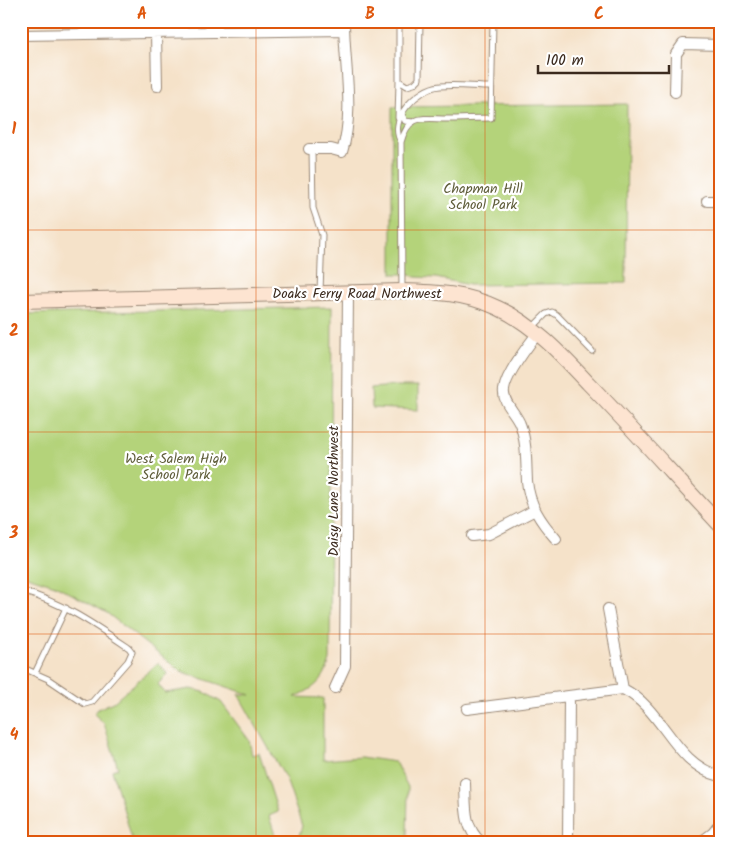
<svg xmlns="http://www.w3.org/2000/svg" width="741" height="863" font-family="Kalam,sans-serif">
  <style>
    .green { fill: #b4d37a; stroke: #787e4c }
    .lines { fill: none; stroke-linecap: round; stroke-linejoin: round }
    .lane-casing { stroke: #988674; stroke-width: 7 }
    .street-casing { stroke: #988674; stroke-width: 12 }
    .secondary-casing { stroke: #988674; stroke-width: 16 }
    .lane { stroke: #fff; stroke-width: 5 }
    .street { stroke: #fff; stroke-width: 10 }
    .secondary { stroke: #fde4d1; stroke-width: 14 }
    .grid { fill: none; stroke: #df570d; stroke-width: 1; stroke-opacity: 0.55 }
    .labels { text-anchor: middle; stroke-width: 4.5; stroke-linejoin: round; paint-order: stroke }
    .park-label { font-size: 14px; fill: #5f5d3a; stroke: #fff }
    .street-label { font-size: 14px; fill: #3b2a1e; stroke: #fff }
    .neatline { fill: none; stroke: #df570d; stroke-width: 2 }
    .grid-label { font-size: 16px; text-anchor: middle; font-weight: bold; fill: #df570d }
  </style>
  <rect width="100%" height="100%" fill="#fff"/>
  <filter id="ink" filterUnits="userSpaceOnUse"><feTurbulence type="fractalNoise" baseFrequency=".02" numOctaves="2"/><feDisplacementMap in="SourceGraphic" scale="10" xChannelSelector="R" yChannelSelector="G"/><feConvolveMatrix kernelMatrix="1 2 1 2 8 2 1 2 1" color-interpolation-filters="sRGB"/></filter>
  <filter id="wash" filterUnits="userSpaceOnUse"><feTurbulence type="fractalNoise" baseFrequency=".0096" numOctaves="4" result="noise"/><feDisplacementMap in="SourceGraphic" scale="20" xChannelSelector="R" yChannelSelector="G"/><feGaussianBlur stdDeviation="1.12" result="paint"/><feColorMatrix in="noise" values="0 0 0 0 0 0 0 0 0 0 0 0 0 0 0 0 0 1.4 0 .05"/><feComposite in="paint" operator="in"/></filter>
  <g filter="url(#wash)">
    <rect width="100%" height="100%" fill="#f5e2c9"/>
    <!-- green -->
    <path class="green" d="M627,104L626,283L469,285L436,278L415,277L411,274H392V107Z
      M332,307L330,660C324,681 315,688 295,697L323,698V760L361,757L395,762L408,787L407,842H297L302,826L286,779L238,694L251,695L180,671L107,613L55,585L21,574V314Z
      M396,386H418V410L372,408L371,388Z
      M158,663L168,674L158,684L165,693L191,689L204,692L221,702L249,740L252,755L259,753L278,812L269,816L277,842H133L112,770L118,768L104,723L94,714L98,709L115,701Z"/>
  </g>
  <g filter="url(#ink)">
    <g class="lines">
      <!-- lane casing -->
      <g class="lane-casing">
        <path id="lane" d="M399,21V81L407,86L414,84L419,79L420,21
          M402,114L405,121L413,122
          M398,118L399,81
          M401,142C387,119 418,88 440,86C457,84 474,87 491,87
          M312,149L313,208L322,235L320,292
          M402,290L401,142C409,113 423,119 447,119C462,119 476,118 491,118L493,21
          M533,327L546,314L552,312L557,315L592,351
          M21,591C62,602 95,625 129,648L132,652L128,661L92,702L85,704L48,679L21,667
          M35,673L66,608"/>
      </g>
      <!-- street casing -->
      <g class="street-casing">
        <path id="street" d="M100,21V34
          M156,33L157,86
          M21,35L344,30
          M675,92L676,54L683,44L720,45
          M309,149H331L342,152C355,111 344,64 344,21
          M707,201H720
          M537,334C527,347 506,374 504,390C502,402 516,413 520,424C527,442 526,463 527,481C529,505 541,522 556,539
          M472,536L489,534L535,510
          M608,609L623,689
          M335,688L345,666L348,292
          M467,709L623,689C664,709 673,764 720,776
          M465,783C466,804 463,827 481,842
          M568,842L569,696
          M701,842L713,833L720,824"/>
      </g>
      <!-- secondary casing -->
      <g class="secondary-casing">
        <path id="secondary" d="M21,301L402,291C436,292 466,293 498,308C533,324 562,355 588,383C633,429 676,478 720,525"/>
      </g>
      <!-- lane -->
      <use href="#lane" class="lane"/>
      <!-- street -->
      <use href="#street" class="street"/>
      <!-- secondary -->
      <use href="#secondary" class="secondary"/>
    </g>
  </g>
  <!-- grid -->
  <path class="grid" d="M256,21V842M485,21V842M21,230H720M21,432H720M21,634H720"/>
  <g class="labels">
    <!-- park labels -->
    <g class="park-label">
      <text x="483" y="193">Chapman Hill<tspan x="483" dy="16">School Park</tspan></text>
      <text x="176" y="463">West Salem High<tspan x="176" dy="16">School Park</tspan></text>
    </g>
    <!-- street labels -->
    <g class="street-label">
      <text x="357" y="298">Doaks Ferry Road Northwest</text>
      <text transform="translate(333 491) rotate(-90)" y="5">Daisy Lane Northwest</text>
    </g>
  </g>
  <!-- margin -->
  <rect width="741" height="863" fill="none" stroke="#fff" stroke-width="55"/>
  <!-- scale -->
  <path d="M538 65v8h131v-8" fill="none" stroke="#3b2a1e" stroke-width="2.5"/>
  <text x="546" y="65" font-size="15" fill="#3b2a1e" stroke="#ffffff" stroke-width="4" paint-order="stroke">100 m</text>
  <rect x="28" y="28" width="686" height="808" class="neatline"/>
  <g class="grid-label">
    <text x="142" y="19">A</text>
    <text x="370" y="19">B</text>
    <text x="599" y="19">C</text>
    <text x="14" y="134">1</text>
    <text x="14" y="336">2</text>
    <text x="14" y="538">3</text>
    <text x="14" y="740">4</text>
  </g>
</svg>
